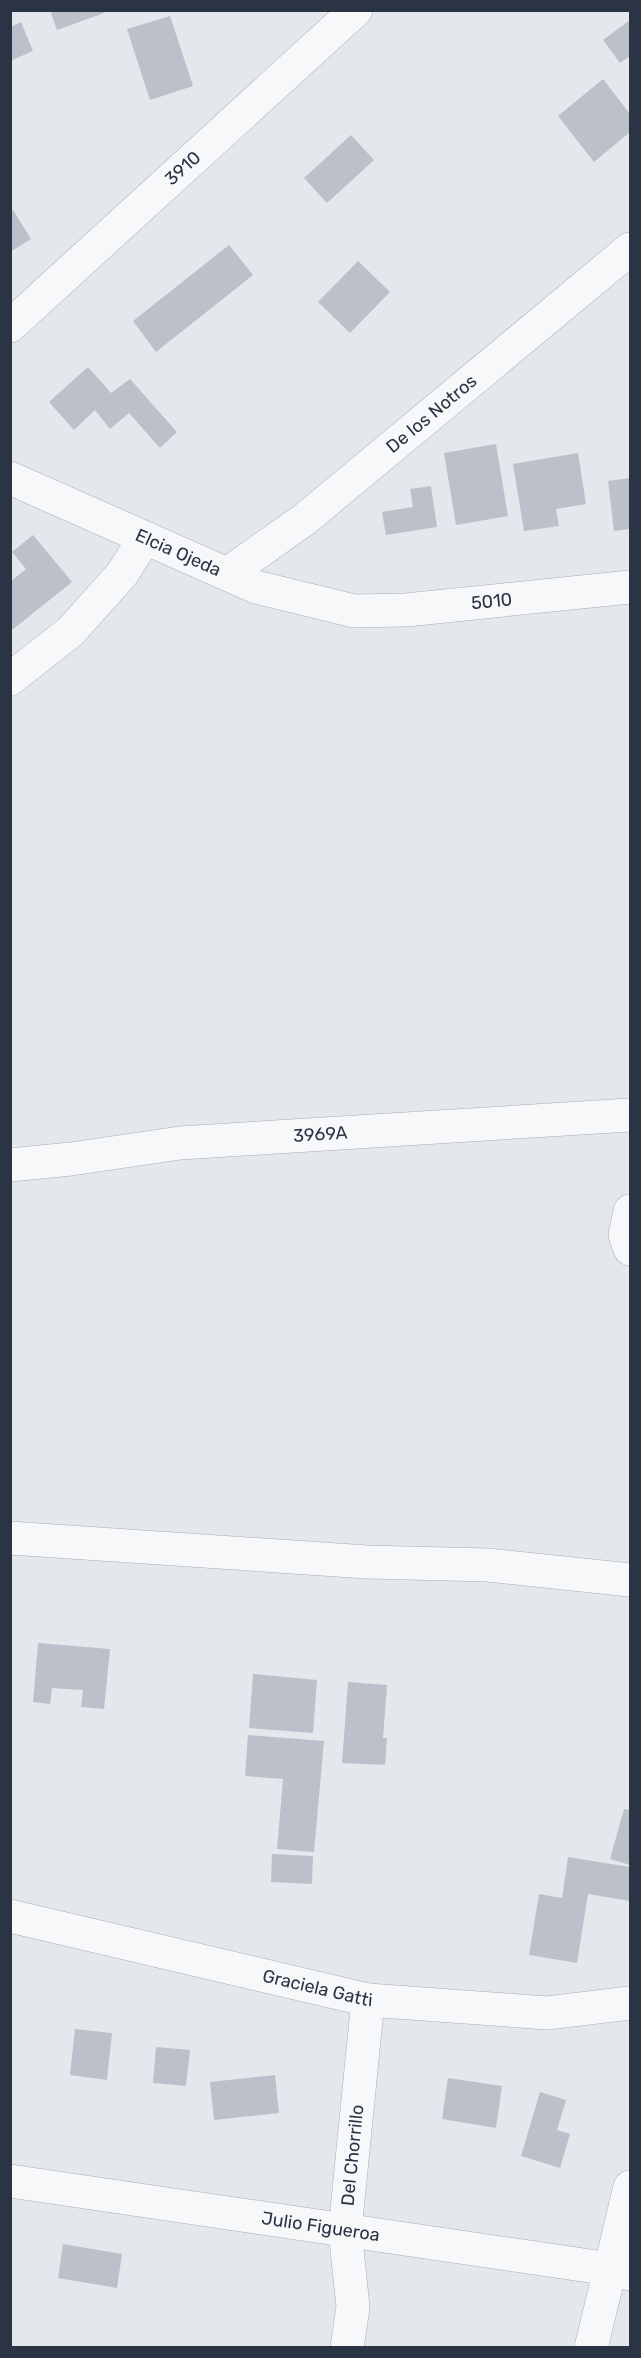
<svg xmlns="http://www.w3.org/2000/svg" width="641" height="2358" font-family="Rubik,sans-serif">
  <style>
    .building { fill: #bbc0ca }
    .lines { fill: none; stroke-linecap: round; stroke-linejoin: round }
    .minor-casing { stroke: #a9aeb7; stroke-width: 34 }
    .minor { stroke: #f7f8fa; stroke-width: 33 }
    .labels { text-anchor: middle; stroke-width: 6; stroke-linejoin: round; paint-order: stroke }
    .street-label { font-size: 18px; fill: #2b3445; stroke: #f4f6f9 }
  </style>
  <rect width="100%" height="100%" fill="#e4e7ec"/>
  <!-- building -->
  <path class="building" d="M50,10H103L104,13L57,30Z
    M170,16L193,86L150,100L127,29Z
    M630,20V56L620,63L603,40Z
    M21,22L33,51L10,61V27Z
    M603,79L630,114V132L594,162L558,116Z
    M351,135L374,160L327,203L304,178Z
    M13,210L31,239L10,252V211Z
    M229,245L253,275L156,352L133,321Z
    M358,261L390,292L350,333L318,302Z
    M88,367L111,393L130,379L177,432L160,448L129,413L110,429L95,410L74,430L49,402Z
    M496,444L508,516L456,525L444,453Z
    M578,453L586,504L556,509L559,526L524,531L513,464Z
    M630,478V529L614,531L608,481Z
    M431,486L437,527L386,535L382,512L413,507L410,489Z
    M33,535L72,582L12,630L10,582L26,569L12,552Z
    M38,1643L110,1649L104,1709L81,1707L83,1690L52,1688L50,1704L33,1702Z
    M253,1674L317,1680L313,1733L249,1728Z
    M348,1682L387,1685L383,1738H387L385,1765L342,1763Z
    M248,1735L324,1741L314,1852L277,1849L283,1779L245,1776Z
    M624,1809L630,1810V1865L610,1859Z
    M272,1854L313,1856L312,1884L271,1882Z
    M568,1857L630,1867V1901L588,1894L577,1963L529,1955L539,1894L562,1898Z
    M75,2029L112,2033L107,2080L70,2075Z
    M156,2047L190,2050L186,2086L153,2083Z
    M275,2075L279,2113L214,2120L210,2082Z
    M448,2078L502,2086L496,2128L442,2119Z
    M540,2092L566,2100L557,2130L570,2134L560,2168L521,2156Z
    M63,2244L122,2254L117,2288L58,2278Z"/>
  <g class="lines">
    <!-- minor casing -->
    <g class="minor-casing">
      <g id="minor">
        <path id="s1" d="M10,326L356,10"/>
        <path id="s2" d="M10,478L256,587L354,611L406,610L630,587"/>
        <path id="s3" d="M227,574L305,519L630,249"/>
        <path d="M10,679L71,631L122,574L145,538"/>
        <path id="s4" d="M10,1165L71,1159L180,1143L630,1115"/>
        <path d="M630,1211L625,1235L630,1249"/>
        <path d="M10,1538L367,1562L488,1565L630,1580"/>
        <path id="s5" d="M10,1916L368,2000L547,2013L630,2003"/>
        <path id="s6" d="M10,2181L610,2269L630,2274"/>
        <path id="s7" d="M347,2348L353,2307L345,2230L368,2000"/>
        <path d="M591,2348L630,2187"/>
      </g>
    </g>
    <!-- minor -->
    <use href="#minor" class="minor"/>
  </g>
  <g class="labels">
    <!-- street labels -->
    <g class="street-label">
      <text dy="6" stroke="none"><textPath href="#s1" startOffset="234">3910</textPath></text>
      <text dy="6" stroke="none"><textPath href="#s3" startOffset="260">De los Notros</textPath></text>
      <text dy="6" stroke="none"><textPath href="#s2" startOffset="184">Elcia Ojeda</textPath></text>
      <text dy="6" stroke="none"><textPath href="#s2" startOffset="508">5010</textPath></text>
      <text dy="6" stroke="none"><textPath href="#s4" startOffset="312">3969A</textPath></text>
      <text dy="6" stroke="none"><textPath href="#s5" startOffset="316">Graciela Gatti</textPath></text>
      <text dy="6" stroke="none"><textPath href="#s7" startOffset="194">Del Chorrillo</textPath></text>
      <text dy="6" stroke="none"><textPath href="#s6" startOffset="314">Julio Figueroa</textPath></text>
    </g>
  </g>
  <!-- border -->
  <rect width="641" height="2358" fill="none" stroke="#2b3445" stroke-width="24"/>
</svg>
